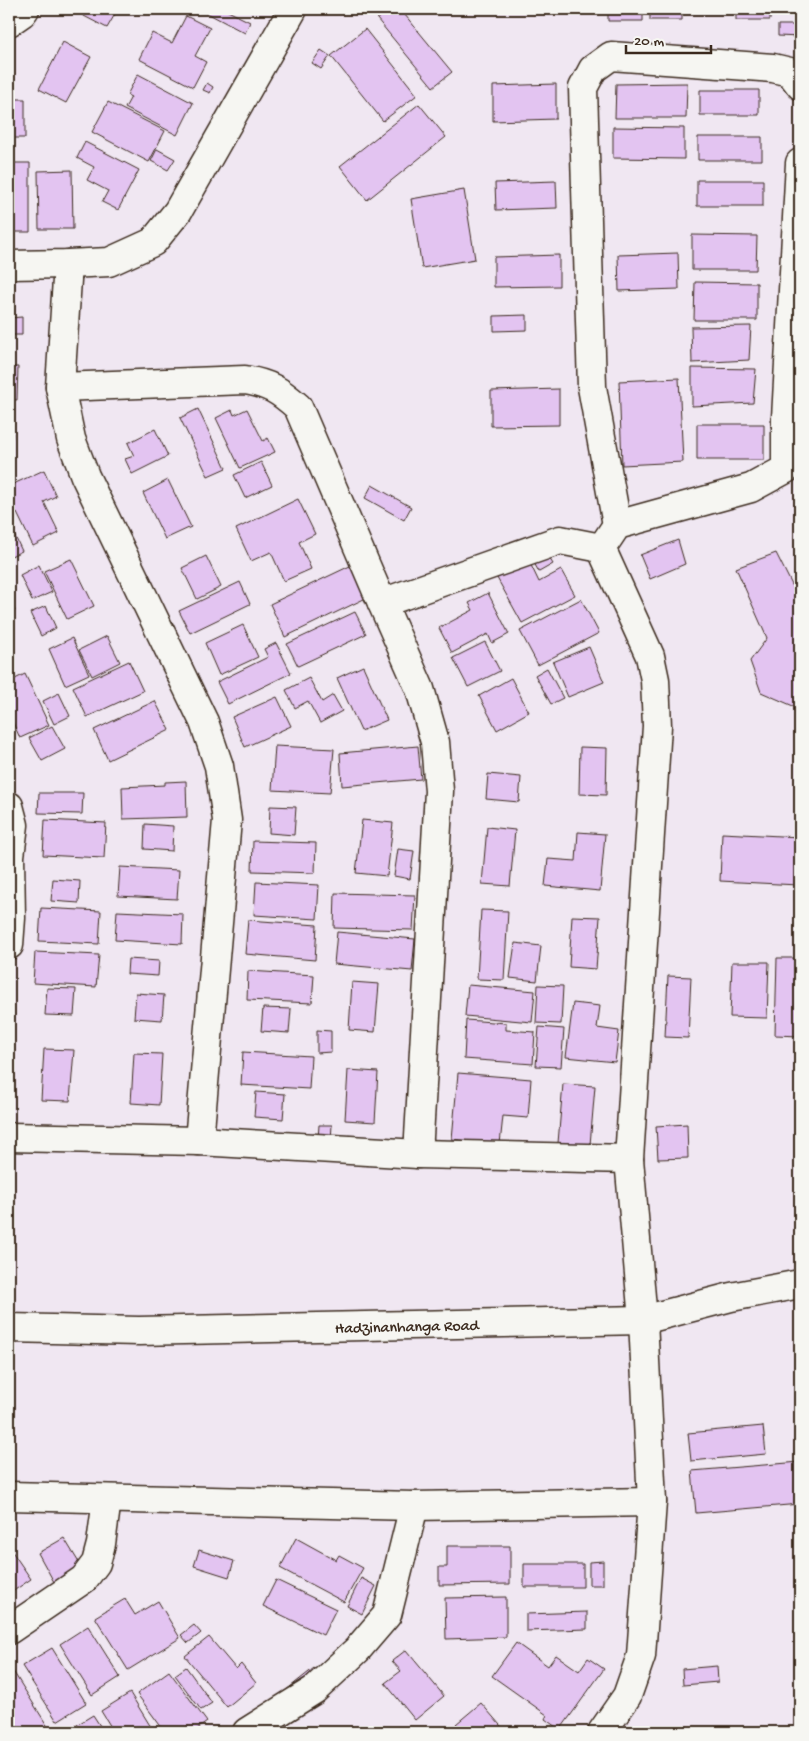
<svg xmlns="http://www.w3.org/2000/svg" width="809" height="1741" font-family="'Gochi Hand',sans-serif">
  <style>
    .building { fill: #e3c4f1; stroke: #3b2a1e }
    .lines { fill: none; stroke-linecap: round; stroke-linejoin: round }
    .minor-casing { stroke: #3b2a1e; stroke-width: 31 }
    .minor { stroke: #f6f6f2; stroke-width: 28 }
    .labels { text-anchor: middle; stroke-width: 4.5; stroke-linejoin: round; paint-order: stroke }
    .street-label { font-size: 16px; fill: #3b2a1e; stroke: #f6f6f2 }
  </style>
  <rect width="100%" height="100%" fill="#f0e7f2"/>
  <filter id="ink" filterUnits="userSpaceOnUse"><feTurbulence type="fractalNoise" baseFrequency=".02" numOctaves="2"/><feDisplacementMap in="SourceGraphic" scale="10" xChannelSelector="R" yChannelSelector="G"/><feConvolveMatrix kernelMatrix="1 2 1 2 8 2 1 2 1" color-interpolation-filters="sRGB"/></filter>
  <g filter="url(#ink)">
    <!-- building -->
    <path class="building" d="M86,9H118L107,28L82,15Z
      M210,9H224L250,22L245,33L207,13Z
      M390,9H400L452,72L433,87L377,19Z
      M608,9H643V21H608Z
      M650,9H682V20H650Z
      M736,9H770V20H736Z
      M186,16L210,28L195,56L206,62L193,87L139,59L152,33L172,43Z
      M778,25H800V37L778,36Z
      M365,29L417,95L383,121L331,56Z
      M63,42L91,57L66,103L39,89Z
      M321,50L330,56L321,69L312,63Z
      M138,74L193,103L177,135L125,108L131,97L127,95Z
      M207,83L213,87L210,93L203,90Z
      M687,83L686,118H615L616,84Z
      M556,84V119L493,121V86Z
      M700,90H759V115H700Z
      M9,99H25V138H9Z
      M108,102L165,131L149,162L92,132Z
      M419,104L446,137L367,200L340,166Z
      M613,127L684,128V159L613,158Z
      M698,137H762V160H698Z
      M85,142L139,170L118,210L102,202L108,191L87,180L94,167L77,158Z
      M157,149L175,159L168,170L151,161Z
      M9,163H30V232H9Z
      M72,170L73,229H39L38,171Z
      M697,180H763V206H697Z
      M556,181L557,208L496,210L495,183Z
      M464,190L475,259L422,268L411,199Z
      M692,235L757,236L756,270H692Z
      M678,253L679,289L619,291L618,255Z
      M559,255V286L494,287V257Z
      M695,282L757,283V320H694Z
      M527,315V330L494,331V316Z
      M22,317V335H9V318Z
      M751,326L749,360L692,363L691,327Z
      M9,367H18L17,400L9,399Z
      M692,368L756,369L753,403L692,406Z
      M679,378L683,462L622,465L619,381Z
      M559,389V425L491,426V391Z
      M198,409L226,468L208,476L180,418Z
      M247,409L263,441L268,438L275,452L240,468L216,418L232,410L234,415Z
      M9,421H13L11,446H9Z
      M697,424H764V460H697Z
      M155,429L168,456L132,474L125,459L134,456L128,443Z
      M261,462L272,485L245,498L234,475Z
      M44,470L56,496L44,502L59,533L33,546L17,513L9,517V486Z
      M168,480L191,527L165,539L143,493Z
      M372,485L411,507L404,520L365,498Z
      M298,499L315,534L299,542L311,569L284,581L271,552L251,561L236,529Z
      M9,526H10L22,551L9,557Z
      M678,540L685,564L650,579L640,555Z
      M546,553L553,564L539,572L533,561Z
      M776,553L800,601V709L761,692L750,661L767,638L736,568Z
      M206,556L221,587L197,599L182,568Z
      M71,559L94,606L67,619L44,571Z
      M529,561L539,582L561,570L575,595L522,623L497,578Z
      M39,565L52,592L32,601L20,575Z
      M350,566L366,598L285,637L270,604Z
      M240,582L250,604L190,633L179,611Z
      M488,593L509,634L492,643L488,634L452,653L439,628L473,610L469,603Z
      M9,597L15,611L9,614Z
      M581,599L599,633L538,665L520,631Z
      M46,606L56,628L41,636L30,613Z
      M355,612L366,634L298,666L287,644Z
      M243,625L258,657L219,675L205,643Z
      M107,636L120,662L92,676L79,650Z
      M72,638L89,674L65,685L49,649Z
      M485,642L500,671L468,687L453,658Z
      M276,643L291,673L228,704L217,682L268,657L264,649Z
      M589,647L604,682L568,697L553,662Z
      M129,661L143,691L87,717L73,687Z
      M363,666L387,720L361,731L337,678Z
      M547,668L563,698L551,704L535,675Z
      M25,674L49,725L20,738L9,714V682Z
      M309,678L322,702L333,695L342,711L320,723L308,701L295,708L286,690Z
      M511,678L529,712L497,730L479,696Z
      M59,693L70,716L54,724L43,701Z
      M277,697L291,726L245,747L232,717Z
      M155,701L170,730L108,760L94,730Z
      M52,726L65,749L42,761L29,738Z
      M275,746L334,749L330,793L272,790Z
      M418,746L421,779L342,786L340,753Z
      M580,747L607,748L606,795L579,794Z
      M488,774L521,777L519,802L486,799Z
      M186,781L187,817L123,819L122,787L165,785V782Z
      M39,793H83L82,814L38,813Z
      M270,806L296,807L294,835L269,833Z
      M45,820L106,823L104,858L43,855Z
      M362,820L393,823L387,876L356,873Z
      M145,824L173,826L172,851L144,849Z
      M487,827L515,830L510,886L482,884Z
      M578,832L605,834L600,891L545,886L548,859L576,861Z
      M722,833L800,837L798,885L720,881Z
      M253,841L316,843L315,873L252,871Z
      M398,849L414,851L410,879L394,876Z
      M120,867L179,870L177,899L118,896Z
      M53,879L80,881L79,903L51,901Z
      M256,882L319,885L317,919L254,915Z
      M335,893L415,895L413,930L334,928Z
      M41,908L101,911L99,944L39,941Z
      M481,910L508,911L504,980L477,979Z
      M117,911L183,914L182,944L115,940Z
      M572,916L600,917L596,969L569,967Z
      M248,920L317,925L315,960L245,954Z
      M337,932L415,939L412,971L334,964Z
      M515,943L541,946L537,981L510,978Z
      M35,952L99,955L96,987L33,983Z
      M777,958H800V1036L775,1035Z
      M128,959L159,961L158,976L127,974Z
      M732,962H769L767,1018L730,1017Z
      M248,971L314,975L312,1003L247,1000Z
      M668,976L691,977L688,1038L665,1037Z
      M352,982L379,984L375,1032L349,1030Z
      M468,985L535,991L532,1022L465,1016Z
      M538,985L563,986L561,1024L536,1023Z
      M47,988L76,989L74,1016L45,1015Z
      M136,993L164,995L162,1020L134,1018Z
      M573,1003L600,1006L597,1028L619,1031L615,1062L566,1057Z
      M263,1008L291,1009L289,1033L261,1031Z
      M466,1020L506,1023V1030L535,1032L533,1064L464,1059Z
      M539,1027L564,1029L561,1067L536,1066Z
      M317,1030L331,1031V1052L317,1053Z
      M44,1049L74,1050L70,1101L41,1100Z
      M243,1052L311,1056L309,1089L241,1085Z
      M134,1053L162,1054L159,1105L131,1103Z
      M348,1070L378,1072L375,1122L345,1120Z
      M458,1073L531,1079L528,1118L503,1116L500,1144L452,1139Z
      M563,1084L595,1086L590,1145L558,1143Z
      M256,1092L285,1094L283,1119L254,1117Z
      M687,1124L688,1158L658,1159L656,1126Z
      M319,1125H332L331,1140L318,1139Z
      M763,1426L766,1454L691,1461L688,1433Z
      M800,1462V1504L696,1513L692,1471Z
      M64,1538L81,1566L54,1582L38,1553Z
      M296,1538L336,1560L339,1555L363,1568L344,1602L280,1568Z
      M447,1546H510V1584L439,1585V1567H447Z
      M11,1550L31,1579L9,1594V1552Z
      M199,1550L234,1561L229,1577L194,1566Z
      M603,1561V1585H589V1562Z
      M524,1564H583V1587H524Z
      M361,1578L376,1586L362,1614L347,1606Z
      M276,1580L336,1609L323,1635L263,1606Z
      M506,1597V1637L446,1639L445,1598Z
      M125,1599L135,1615L158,1601L180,1638L128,1670L95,1617Z
      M587,1612V1629L526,1631V1614Z
      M194,1625L201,1633L188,1643L181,1635Z
      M88,1626L120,1677L92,1695L60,1644Z
      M209,1637L236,1669L241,1664L256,1683L227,1707L185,1656Z
      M516,1643L548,1666L556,1655L579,1671L588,1658L604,1669L560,1730L545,1719L547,1715L492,1676Z
      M52,1648L86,1703L57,1721L22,1666Z
      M406,1650L444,1696L415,1720L385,1683L401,1671L392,1661Z
      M717,1666L718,1682L683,1685L682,1669Z
      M186,1667L212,1703L201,1710L175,1675Z
      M11,1668L48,1727L39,1732H12L9,1728V1670Z
      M314,1668L321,1678L293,1700L285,1691Z
      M169,1671L207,1722L193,1732H165L137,1694Z
      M130,1693L154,1732H114L101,1711Z
      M481,1703L506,1732H463L456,1724Z
      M93,1715L104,1732H65Z"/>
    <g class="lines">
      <!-- minor casing -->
      <g class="minor-casing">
        <g id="minor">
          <path d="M9,22L22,13L25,9"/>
          <path d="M68,264L60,387L245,380C269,384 279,390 298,407L382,603"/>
          <path d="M9,265L68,264L109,262L153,242L178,211L293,9"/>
          <path d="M60,387L71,439L85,476L204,722L219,766L227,820L199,1141"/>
          <path d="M617,525L592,387L583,88L593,69L611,56L773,68L790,72L800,85"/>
          <path d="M607,540L617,525L751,488L786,469V418L800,163"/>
          <path d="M9,806L14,825L10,856L11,918L9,945"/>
          <path d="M9,1137L199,1141L418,1154L629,1159L643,1320L652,1502L641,1656L627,1696L602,1732"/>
          <path d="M418,1154L439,791L435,742L420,689L382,603L560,540L601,548L650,656L655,680L657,726L629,1159"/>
          <path id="s1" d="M9,1328L139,1331L643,1320L731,1297L800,1284"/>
          <path d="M9,1496L414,1506L652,1502"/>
          <path d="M9,1630L84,1579L96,1563L101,1544L107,1499"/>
          <path d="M247,1732L314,1690L357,1650L387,1615L414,1506"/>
        </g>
      </g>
      <!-- minor -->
      <use href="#minor" class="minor"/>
    </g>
  </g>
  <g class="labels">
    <!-- street labels -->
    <g class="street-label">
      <text dy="6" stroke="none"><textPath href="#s1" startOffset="398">Hadzinanhanga Road</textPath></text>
    </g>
  </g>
  <!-- margin -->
  <rect width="809" height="1741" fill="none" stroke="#f6f6f2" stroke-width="30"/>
  <rect x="15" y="15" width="779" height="1711" fill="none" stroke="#3b2a1e" stroke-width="2" filter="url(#ink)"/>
  <!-- scale -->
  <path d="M626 45v8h85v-8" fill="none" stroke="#3b2a1e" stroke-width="2.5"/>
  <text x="634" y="45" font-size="15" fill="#3b2a1e" stroke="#f6f6f2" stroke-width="4" paint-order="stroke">20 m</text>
</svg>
